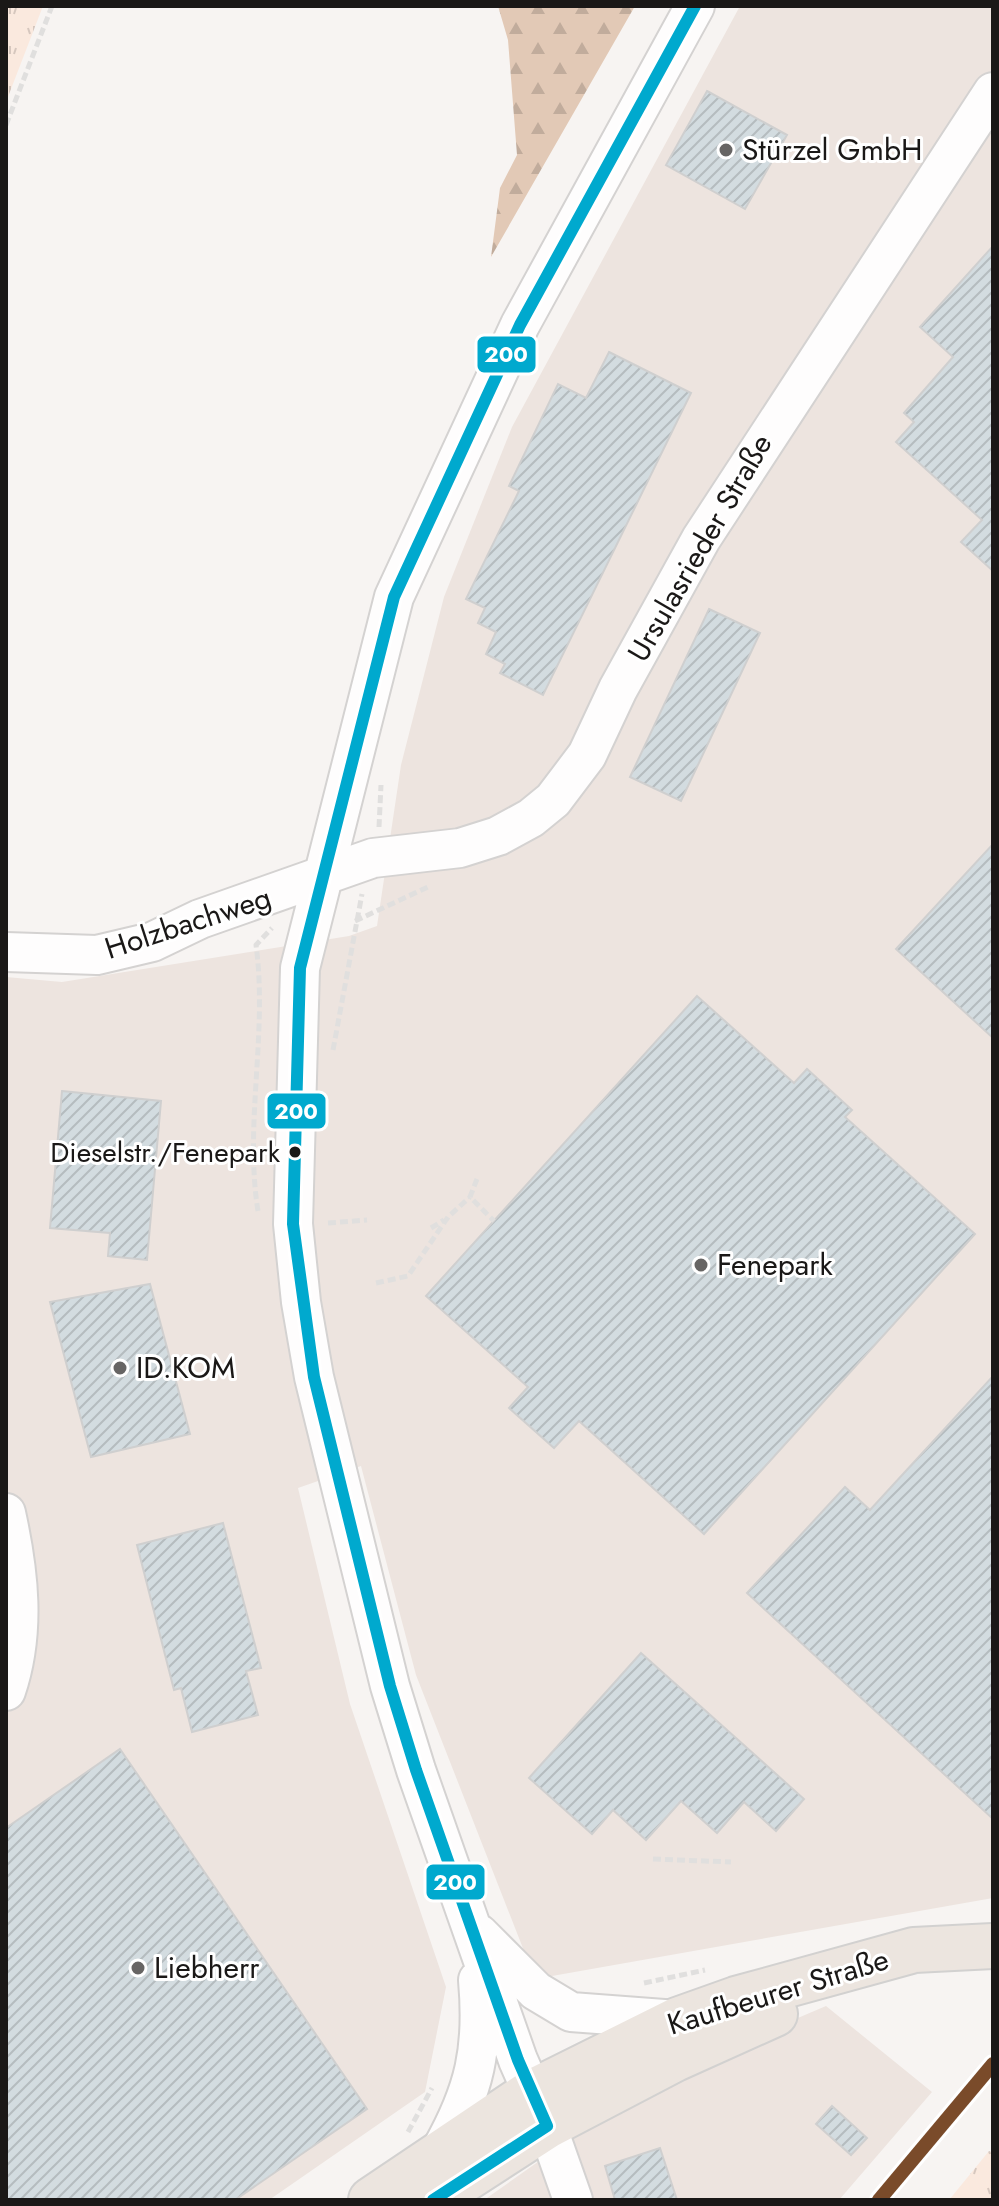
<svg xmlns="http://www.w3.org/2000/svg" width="999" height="2206" font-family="Jost,sans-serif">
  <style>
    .built { fill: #ede4df }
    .grass { fill: url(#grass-tufts) }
    .forest { fill: url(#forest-firs) }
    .building { fill: url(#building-hatch); stroke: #cfcfcf; stroke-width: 2 }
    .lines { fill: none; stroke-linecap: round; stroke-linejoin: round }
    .minor-casing { stroke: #d4d2d1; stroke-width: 42 }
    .major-casing { stroke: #d2d1d0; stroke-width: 48 }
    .path { stroke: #e0dfde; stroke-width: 5; stroke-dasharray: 8 4; stroke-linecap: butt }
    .minor { stroke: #fefdfd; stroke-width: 38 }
    .major { stroke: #ece5df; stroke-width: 44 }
    .bus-1-casing { stroke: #fff; stroke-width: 18 }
    .bus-1 { stroke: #00a9ce; stroke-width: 12 }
    .rail-1-casing { stroke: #fff; stroke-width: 20 }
    .rail-1 { stroke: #7a4b2a; stroke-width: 14 }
    .poi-dot { fill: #676564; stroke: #fff; stroke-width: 3 }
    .bus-dot { fill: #1a1817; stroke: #fff; stroke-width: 3 }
    .labels { text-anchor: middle; stroke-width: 6; stroke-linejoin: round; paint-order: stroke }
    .bus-label { font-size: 28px; fill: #1a1817; stroke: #fff; text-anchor: end }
    .poi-label { font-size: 30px; fill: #1a1817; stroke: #fff; text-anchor: start }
    .street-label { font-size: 30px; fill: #1a1817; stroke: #fff }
    .line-badge { stroke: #fff; stroke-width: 3 }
    .badge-label { font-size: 22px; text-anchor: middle; font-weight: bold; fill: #fff }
  </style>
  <defs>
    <pattern id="grass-tufts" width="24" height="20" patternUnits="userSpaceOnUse" patternTransform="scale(2)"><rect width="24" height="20" fill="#fae9de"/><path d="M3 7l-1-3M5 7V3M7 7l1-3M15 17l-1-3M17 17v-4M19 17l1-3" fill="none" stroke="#d6c7be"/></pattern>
    <pattern id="forest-firs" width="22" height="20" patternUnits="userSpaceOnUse" patternTransform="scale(2)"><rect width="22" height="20" fill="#e2c9b6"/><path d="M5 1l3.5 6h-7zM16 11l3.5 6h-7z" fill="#c1ac9c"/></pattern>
    <pattern id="building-hatch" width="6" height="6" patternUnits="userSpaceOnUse" patternTransform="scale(2)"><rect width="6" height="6" fill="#d3dce0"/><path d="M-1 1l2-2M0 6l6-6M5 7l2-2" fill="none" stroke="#b5bcbf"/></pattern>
  </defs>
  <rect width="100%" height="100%" fill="#f7f4f2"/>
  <!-- built -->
  <path class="built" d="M740,6H993V1898L535,1979L416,1675L361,1466L298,1488L350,1704L446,1987L425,2092L269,2200H6V977L62,982L349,936L377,926L401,765L444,597L512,427Z
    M826,2006L932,2092L839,2200H484L657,2078Z"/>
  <!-- grass -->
  <path class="grass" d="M6,6H43L6,102Z
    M989,2151L993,2152V2200H949Z"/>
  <!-- forest -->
  <path class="forest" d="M498,6H635L491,257L500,188L517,155L508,40Z"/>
  <!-- building -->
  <path class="building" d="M707,91L787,135L745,209L666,165Z
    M993,246V571L961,542L982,520L896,442L914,422L904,413L953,357L920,327Z
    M609,352L691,393L543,695L500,673L505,664L486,654L496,632L478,623L485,608L466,599L519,491L509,486L558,384L586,398Z
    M709,609L760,633L681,801L630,777Z
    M993,844V1038L896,949Z
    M697,996L794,1083L807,1069L852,1110L845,1117L975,1234L704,1534L579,1421L554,1448L509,1408L528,1387L426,1296Z
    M62,1091L161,1101L147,1260L108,1256L110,1233L50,1228Z
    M150,1284L190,1434L91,1457L50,1302Z
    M993,1376V1819L747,1593L845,1487L870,1510Z
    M223,1523L261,1668L246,1671L258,1715L192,1732L181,1688L174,1690L137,1545Z
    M641,1653L804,1799L776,1831L744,1802L717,1833L681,1801L646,1840L613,1810L592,1834L529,1778Z
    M120,1749L367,2109L235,2200H6V1828Z
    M832,2106L867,2138L851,2155L816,2124Z
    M660,2148L677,2200H615L605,2166Z"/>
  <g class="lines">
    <!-- minor casing -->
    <g class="minor-casing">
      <path id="minor" d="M6,952L97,955L152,942L200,919L373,858L460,848L498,836L531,818L553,800L587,755L618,689L701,539L993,92
        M6,1513C19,1572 26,1632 6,1691
        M479,1934L536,1991L571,2012L677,2020
        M441,2150C475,2090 484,2048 478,1980
        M573,2200L547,2126L518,2060L416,1770L390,1686L314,1377L301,1302L293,1224L300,968L394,597L520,325L695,6"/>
    </g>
    <!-- major casing -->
    <g class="major-casing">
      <path id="major" d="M371,2200L530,2093L677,2020L736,1999L914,1950L993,1946
        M433,2200L547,2126L675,2059L775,2014"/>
    </g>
    <!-- path -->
    <path class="path" d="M6,125L52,6
      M379,827L381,785
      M355,921L430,886
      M333,1050L362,894
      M477,1179L470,1197L494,1221
      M258,1211C244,1124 268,1033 256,945L272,928
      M328,1223L367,1220
      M431,1228L444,1220
      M376,1283L408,1276L448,1217L470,1197
      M653,1859L731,1862
      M644,1983L705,1970
      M408,2132L432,2088"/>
    <!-- minor -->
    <use href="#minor" class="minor"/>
    <!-- major -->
    <use href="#major" class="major"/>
    <!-- bus-1 casing -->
    <g class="bus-1-casing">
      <path id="bus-1" d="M433,2200L547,2126L518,2060L416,1770L390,1686L314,1377L293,1224L300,968L394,597L520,325L695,6"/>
    </g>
    <!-- bus-1 -->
    <use href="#bus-1" class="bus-1"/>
    <!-- rail-1 casing -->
    <g class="rail-1-casing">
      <path id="rail-1" d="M879,2200L993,2064"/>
    </g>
    <!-- rail-1 -->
    <use href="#rail-1" class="rail-1"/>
  </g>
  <!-- markers -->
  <g class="poi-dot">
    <circle cx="726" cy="150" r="8"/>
    <circle cx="701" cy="1265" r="8"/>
    <circle cx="120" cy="1368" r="8"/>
    <circle cx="138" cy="1968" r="8"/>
  </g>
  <circle class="bus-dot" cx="295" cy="1152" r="7"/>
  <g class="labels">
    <!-- bus labels -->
    <g class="bus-label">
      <text x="280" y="1162">Dieselstr./Fenepark</text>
    </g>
    <!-- poi labels -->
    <g class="poi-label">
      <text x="742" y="160">Stürzel GmbH</text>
      <text x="717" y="1275">Fenepark</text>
      <text x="136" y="1378">ID.KOM</text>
      <text x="154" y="1978">Liebherr</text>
    </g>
    <!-- street labels -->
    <g class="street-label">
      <text transform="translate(700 548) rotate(-60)" y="10">Ursulasrieder Straße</text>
      <text transform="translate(188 923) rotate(-18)" y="10">Holzbachweg</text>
      <text transform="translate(778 1992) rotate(-17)" y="10">Kaufbeurer Straße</text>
    </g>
  </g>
  <g class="line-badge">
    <rect x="476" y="335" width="61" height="39" rx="8" fill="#00a9ce"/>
    <rect x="266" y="1092" width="61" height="38" rx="8" fill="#00a9ce"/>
    <rect x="425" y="1863" width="61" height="38" rx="8" fill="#00a9ce"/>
  </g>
  <g class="badge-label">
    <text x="506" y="362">200</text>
    <text x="296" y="1119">200</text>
    <text x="455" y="1890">200</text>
  </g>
  <!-- border -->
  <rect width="999" height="2206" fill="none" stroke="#1a1817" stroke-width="16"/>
</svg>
